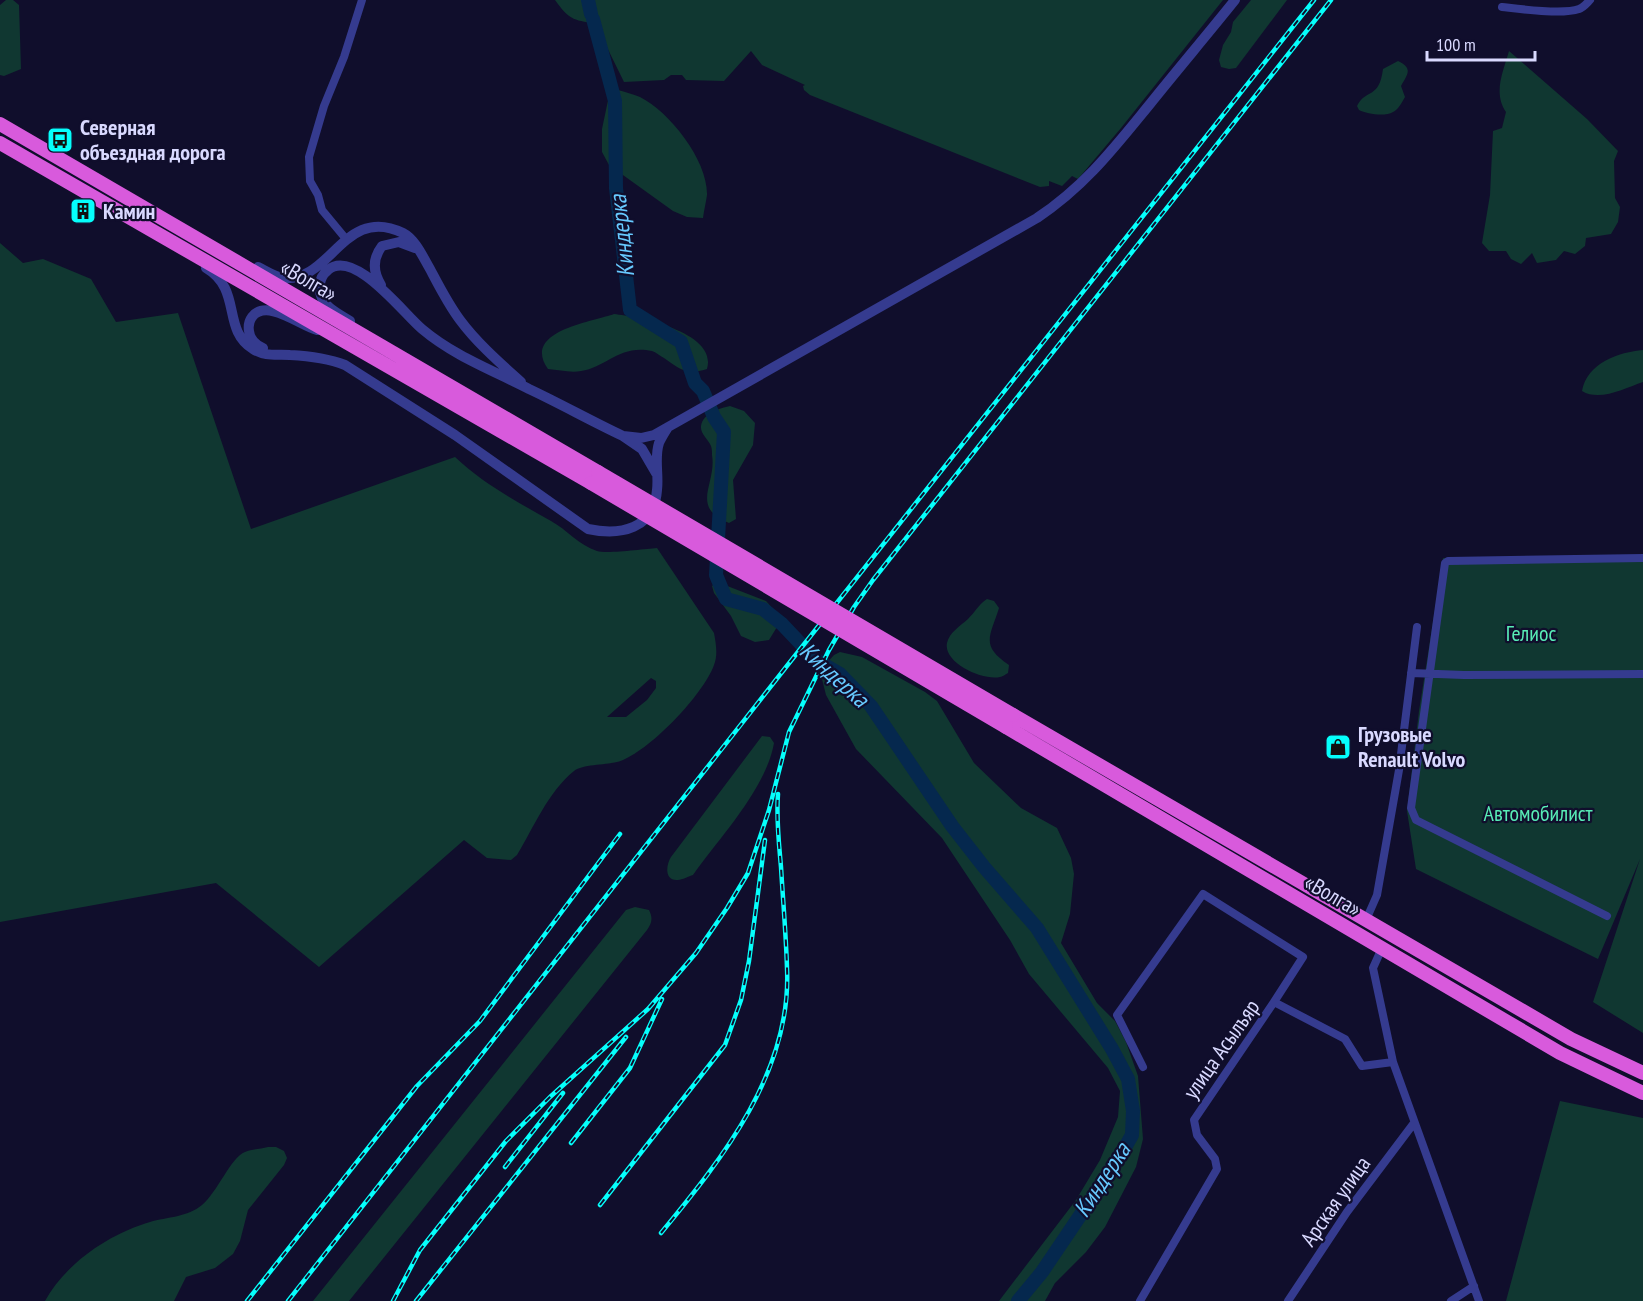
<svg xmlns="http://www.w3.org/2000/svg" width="1643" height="1301" font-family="'PT Sans Narrow',sans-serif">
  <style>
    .green { fill: #103731; fill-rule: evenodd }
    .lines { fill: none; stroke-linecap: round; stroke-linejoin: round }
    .river { stroke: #05284e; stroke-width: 14 }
    .minor { stroke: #353b8f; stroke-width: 8 }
    .tertiary { stroke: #353b8f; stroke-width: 10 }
    .trunk { stroke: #d85adc; stroke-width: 14 }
    .rail-casing { stroke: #05fffc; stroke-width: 4.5 }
    .rail { stroke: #100e2c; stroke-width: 2; stroke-dasharray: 7; stroke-linecap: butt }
    .trunk-bridge { stroke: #d85adc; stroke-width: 14 }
    .labels { text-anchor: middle; stroke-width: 4.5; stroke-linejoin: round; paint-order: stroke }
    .poi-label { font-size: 22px; font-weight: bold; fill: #d9d9ff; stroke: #100e2c; text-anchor: start }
    .street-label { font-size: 22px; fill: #d9d9ff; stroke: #100e2c }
    .park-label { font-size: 22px; fill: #58ecb6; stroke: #100e2c }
    .water-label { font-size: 24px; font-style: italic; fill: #67caff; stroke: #100e2c }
  </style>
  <rect width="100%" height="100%" fill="#100e2c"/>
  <!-- green -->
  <path class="green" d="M6,0H13L19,5L21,69L4,76L0,75V5Z
    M555,0H1223L1121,128L1078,179L1072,176L1062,186L1049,181V186L1040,187L810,95L804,90L803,86L805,85L762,65L751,51L724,81L686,80L682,75H671L664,80L624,82L595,23C573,21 568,18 555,0Z
    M1251,0H1287L1236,68L1229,69L1221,67L1219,60L1223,45L1231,32L1233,22Z
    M1509,51L1587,119L1618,151L1614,161L1615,198L1620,207L1618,222L1611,234L1586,238L1585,246L1575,254L1564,251L1556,260L1537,263L1532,253L1521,264L1511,259L1506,251H1489L1482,243L1490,195L1493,131L1502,128L1506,112C1493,93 1503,72 1509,51Z
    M1398,61C1413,68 1408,74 1401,86L1405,97C1402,102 1398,110 1393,112C1385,117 1367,114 1359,110L1357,106C1366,88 1379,100 1383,69Z
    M618,90C625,92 633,94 640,97C670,112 708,161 707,195C706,202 704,210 703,218L687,217L673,211L609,165L602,152V129L610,91Z
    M0,243L23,263L43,259L91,279L116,322L178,313L251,529L455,457C485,485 516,501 551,521C566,529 580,546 597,551C607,554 644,549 657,548L714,633C716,644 718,655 714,665C703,695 652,748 623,760C610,766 584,763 574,771C548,792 534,827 517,855L511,860L487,858L464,840L319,967L216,883L0,922ZM651,678L656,681V688L647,700L626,717H607Z
    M614,314C639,317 718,332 707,369C686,375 681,370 664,358C660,356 656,352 652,351C620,344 607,367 581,371C571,373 559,370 548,369C521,331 592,322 614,314Z
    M1643,350V382C1625,388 1600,402 1582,391C1587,363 1619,352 1643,350Z
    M730,406L744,411L755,423L753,445L733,480L736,519L729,523C689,507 717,484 712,455C712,452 712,449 711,446C708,439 700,434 701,426C703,413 720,408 730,406Z
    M1643,556V1033L1593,1002L1640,859L1598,959L1416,869L1407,811L1419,711L1443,558Z
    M717,582L766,601L776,612L777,627L769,640L755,642L741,636L731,616L714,593L712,586Z
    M987,599L994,601L999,608C990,637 980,645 1009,665L1008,673C1006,674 1002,677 1000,677C983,681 943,663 947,643C949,633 960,626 968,619C975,612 979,604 987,599Z
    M840,652L862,657L925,692L937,701L974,763L1021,808L1057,828L1071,858L1074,874L1070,914L1061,943L1097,1003L1115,1021L1126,1042L1138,1076L1143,1139L1136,1167L1105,1227L1086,1252L1055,1283L1045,1301H999L1076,1200L1100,1160L1118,1117L1120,1091L1108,1068L1029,974L1010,940L942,838L856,749L826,695L822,679L825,665L834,655Z
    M762,736L770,737L774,743C766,789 720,837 693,875C689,876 682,880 678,880C664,881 666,865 671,857Z
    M635,907L649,910C653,918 652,923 647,930L349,1301H313L626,910Z
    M1560,1101L1643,1118V1301H1506Z
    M268,1147H276L284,1151L287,1158L284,1165L248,1210L240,1241L233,1254L215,1268L186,1277L174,1301H45C66,1263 109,1234 150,1222C167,1217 188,1217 202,1205C217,1193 231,1157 245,1152C252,1149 261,1149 268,1147Z"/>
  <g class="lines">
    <!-- river -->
    <path class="river" d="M588,0L591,14
      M593,19L615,101L616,188L630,310L681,342L695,383L703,391L714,417L724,432L716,575L726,599L763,609L782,624L816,660L840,674L871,706L952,826L984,867L1037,928L1112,1049L1128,1079L1133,1111L1132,1135L1119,1158L1042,1272L1018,1301"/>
    <!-- minor -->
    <path class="minor" d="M1502,7C1520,9 1562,15 1579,9C1583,8 1587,3 1590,0
      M346,239L322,210L318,195L310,181L309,157L324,106L344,57L362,0
      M1411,673L1464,675L1643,674
      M1607,916L1416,820L1411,808L1445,563L1448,561L1643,558
      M1366,920L1377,895L1399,770L1417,627
      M1382,948L1373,968L1393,1062L1479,1301
      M1143,1067L1117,1015L1203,894L1303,957L1274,1002
      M1140,1301L1217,1169L1215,1159L1197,1135L1194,1120L1274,1002L1345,1039L1362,1066L1393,1062
      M1288,1301L1347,1212L1414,1123
      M1451,1301L1474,1286"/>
    <!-- tertiary -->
    <path class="tertiary" d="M258,267C266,271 275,277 283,278C331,283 344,204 403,233C415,239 423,257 430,269C439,286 448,304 460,320C477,343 500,363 521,382
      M206,268C243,290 221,329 253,349C265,357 277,354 290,355C309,356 327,358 345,365L455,435L588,529C621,536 654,529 657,490C659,474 654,458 659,443C661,438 665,432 668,427
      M381,285C373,272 372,259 382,246L399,242L415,248
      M350,321C336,312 318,305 320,285C320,279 323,274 328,270C354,248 403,313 422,329C454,356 492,370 529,389C561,404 591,421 623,436L642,449L656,473
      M263,348C256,345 250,339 249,331C248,325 249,321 252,317C266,298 300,325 317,330
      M623,436L641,438L654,435L1037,218C1085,186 1114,148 1150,104C1178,69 1207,35 1235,0"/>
    <!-- trunk -->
    <path class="trunk" d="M0,124L598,472
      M0,143L591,483
      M1013,715L1571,1039L1643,1073
      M1006,727L1560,1053L1643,1093"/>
    <!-- rail casing -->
    <g class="rail-casing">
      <path id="rail" d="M571,1143L630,1068L662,999
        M505,1167L563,1093
        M600,1205L725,1045L741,1000L749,961L765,840
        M661,1233C723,1158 792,1071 787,968C786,934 783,901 781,867C779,844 776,818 778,794
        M247,1301L417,1086L480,1021L620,834
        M288,1301L790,662L1314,0
        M393,1301L420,1250L506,1141L550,1097L648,1009L696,953L727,908L748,873L769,810L789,732L829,650L854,607L873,580L1331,0
        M416,1301L626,1037"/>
    </g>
    <!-- rail -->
    <use href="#rail" class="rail"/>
    <!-- trunk-bridge -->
    <path class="trunk-bridge" d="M598,472L1013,715
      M591,483L1006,727"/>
  </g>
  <!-- icons -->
  <defs>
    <g id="bus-square" transform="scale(1.35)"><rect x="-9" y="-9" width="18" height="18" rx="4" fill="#05fffc" stroke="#100e2c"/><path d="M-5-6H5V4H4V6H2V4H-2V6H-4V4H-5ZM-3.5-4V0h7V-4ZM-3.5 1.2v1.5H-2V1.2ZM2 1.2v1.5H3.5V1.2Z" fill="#111"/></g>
    <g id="building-square" transform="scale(1.35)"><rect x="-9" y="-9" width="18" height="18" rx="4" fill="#05fffc" stroke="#100e2c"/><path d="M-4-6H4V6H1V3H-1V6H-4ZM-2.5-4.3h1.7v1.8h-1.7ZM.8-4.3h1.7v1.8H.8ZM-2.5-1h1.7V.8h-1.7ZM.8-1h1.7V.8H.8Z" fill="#111"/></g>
    <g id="shop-square" transform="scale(1.35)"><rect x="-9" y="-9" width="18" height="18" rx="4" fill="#05fffc" stroke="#100e2c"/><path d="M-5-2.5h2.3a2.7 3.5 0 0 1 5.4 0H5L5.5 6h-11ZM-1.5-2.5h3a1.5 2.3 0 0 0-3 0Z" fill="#111"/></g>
  </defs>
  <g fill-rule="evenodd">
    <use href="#bus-square" x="60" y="140"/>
    <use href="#building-square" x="83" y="211"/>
    <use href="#shop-square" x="1338" y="747"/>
  </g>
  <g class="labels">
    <!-- poi labels -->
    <g class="poi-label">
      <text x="80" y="135">Северная<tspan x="80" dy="25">объездная дорога</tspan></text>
      <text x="103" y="219">Камин</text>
      <text x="1358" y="742">Грузовые<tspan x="1358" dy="25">Renault Volvo</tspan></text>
    </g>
    <!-- street labels -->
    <g class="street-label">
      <text transform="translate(309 280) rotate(30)" y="8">«Волга»</text>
      <text transform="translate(1333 895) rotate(30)" y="8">«Волга»</text>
      <text transform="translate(1221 1049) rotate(-55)" y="8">улица Асылъяр</text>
      <text transform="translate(1335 1201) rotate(-55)" y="8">Арская улица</text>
    </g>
    <!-- park labels -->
    <g class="park-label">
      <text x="1531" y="641">Гелиос</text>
      <text x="1538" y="821">Автомобилист</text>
    </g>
    <!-- water labels -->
    <g class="water-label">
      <text transform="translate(622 236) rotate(-96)" y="8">Киндерка</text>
      <text transform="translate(834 675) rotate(42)" y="8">Киндерка</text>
      <text transform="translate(1102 1180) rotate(-57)" y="8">Киндерка</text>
    </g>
  </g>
  <!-- scale -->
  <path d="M1427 51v9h108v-9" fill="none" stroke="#d9d9ff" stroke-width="3"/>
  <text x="1436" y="51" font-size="18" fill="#d9d9ff" stroke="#100e2c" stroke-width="4.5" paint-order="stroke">100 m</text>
</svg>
